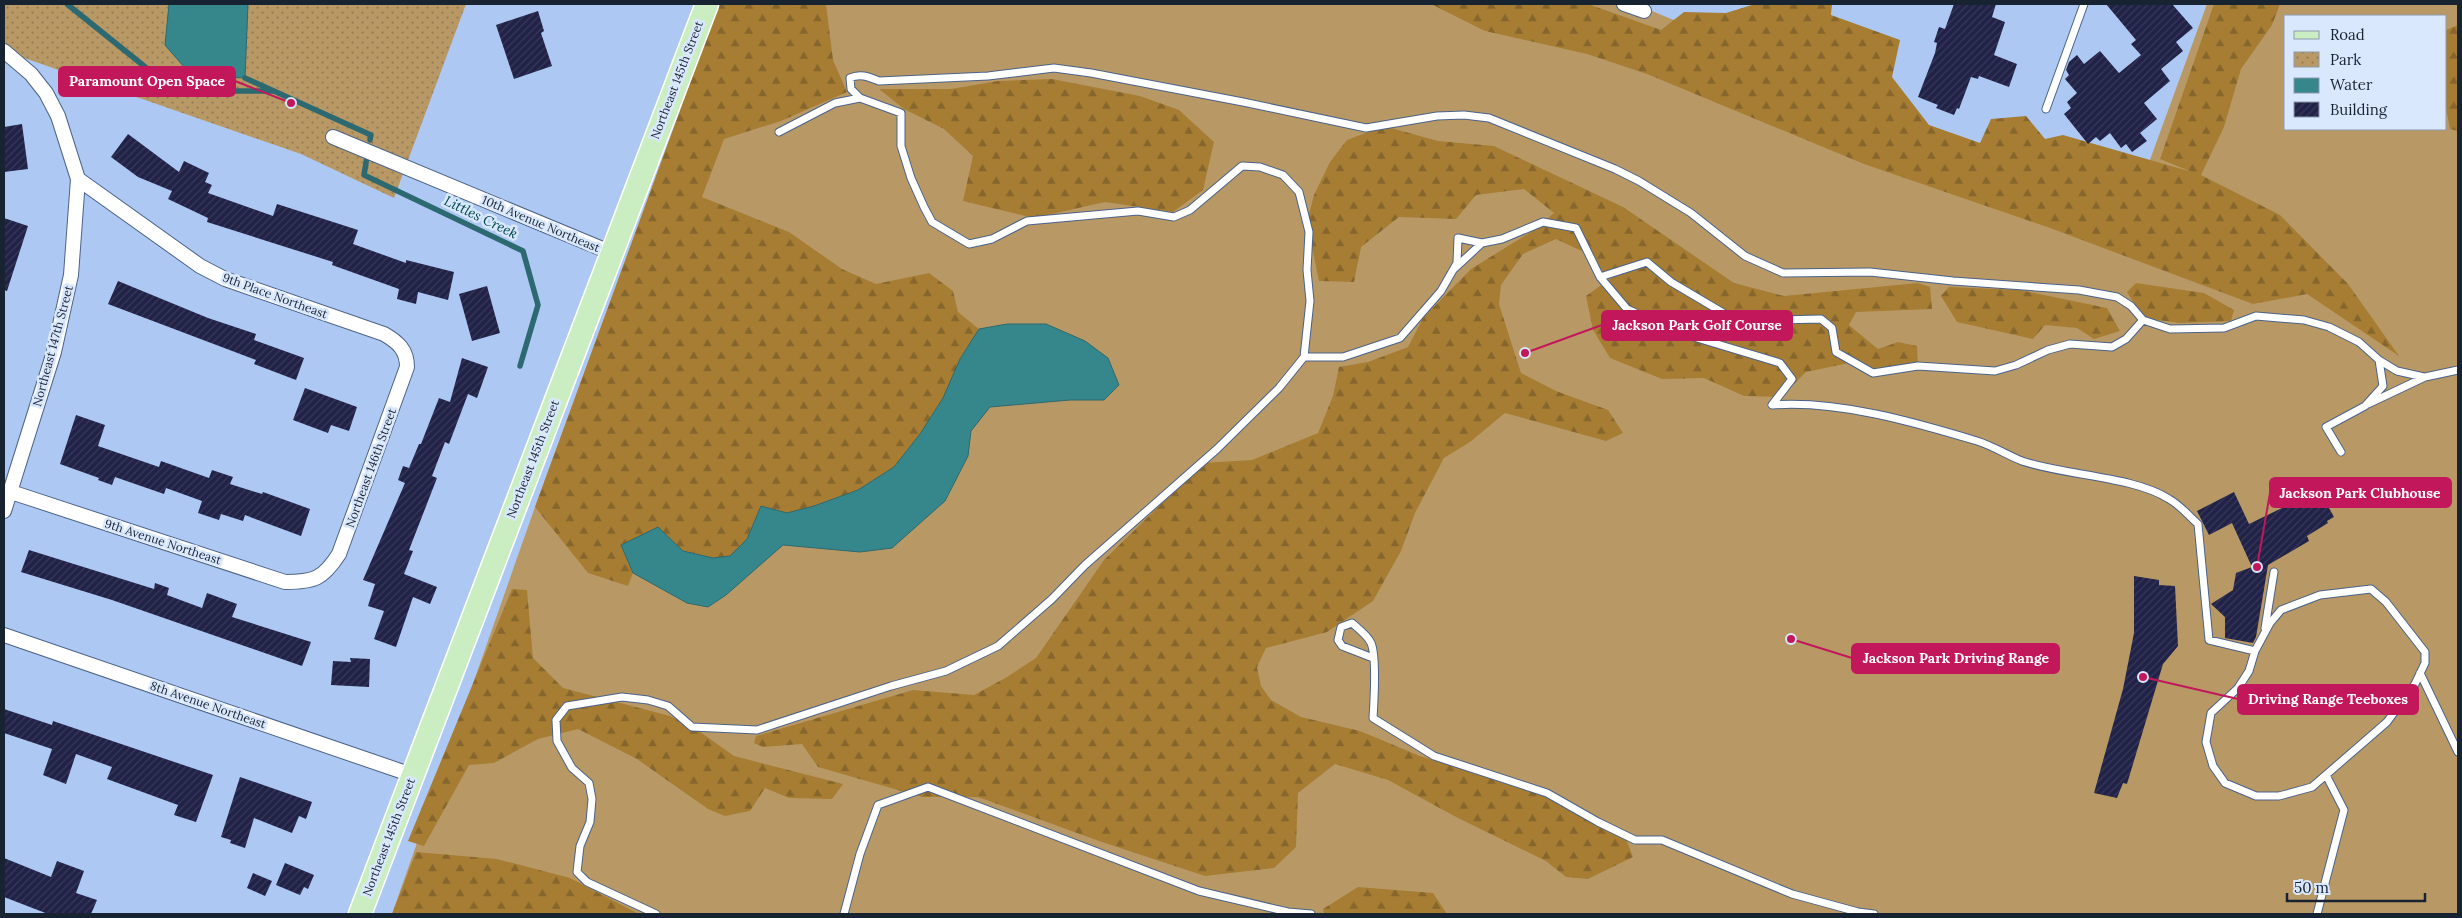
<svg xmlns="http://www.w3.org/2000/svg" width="2462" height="918" font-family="Lora,serif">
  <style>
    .green { fill: #b89965; fill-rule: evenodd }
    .forest { fill: url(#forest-firs) }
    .park { fill: url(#park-dots) }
    .water { fill: #36878b; stroke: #2d6970 }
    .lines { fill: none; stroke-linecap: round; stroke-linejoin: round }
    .stream { stroke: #2d6970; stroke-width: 5.5 }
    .building { fill: url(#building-hatch) }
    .lane-casing { stroke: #4b6388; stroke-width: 9 }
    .street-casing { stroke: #4b6388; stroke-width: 16 }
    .primary-casing { stroke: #fff; stroke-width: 25 }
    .lane { stroke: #fff; stroke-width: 7 }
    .street { stroke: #fff; stroke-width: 14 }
    .primary { stroke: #caeec1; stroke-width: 22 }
    .labels { text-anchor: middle; stroke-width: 5; stroke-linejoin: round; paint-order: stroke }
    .street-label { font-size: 12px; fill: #182332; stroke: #dae8fe }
    .water-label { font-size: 14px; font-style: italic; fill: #00494c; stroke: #dae8fe }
    .leader { fill: none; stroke: #c2185b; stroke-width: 2 }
    .callout-dot { fill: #c2185b; stroke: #dae8fe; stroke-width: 2 }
    .callout { fill: #c2185b; stroke: #c2185b; stroke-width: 2 }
    .callout-label { font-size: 14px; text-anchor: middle; font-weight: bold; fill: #fff }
  </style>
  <defs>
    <pattern id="forest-firs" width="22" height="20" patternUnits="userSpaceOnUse" patternTransform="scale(1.25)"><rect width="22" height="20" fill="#a67d33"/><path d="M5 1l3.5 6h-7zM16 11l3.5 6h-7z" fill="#86662c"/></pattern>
    <pattern id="park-dots" width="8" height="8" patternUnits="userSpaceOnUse" patternTransform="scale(1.25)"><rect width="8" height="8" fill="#b89965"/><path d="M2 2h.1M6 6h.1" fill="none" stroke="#957c54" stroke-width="1.8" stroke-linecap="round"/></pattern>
    <pattern id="building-hatch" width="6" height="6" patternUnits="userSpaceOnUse" patternTransform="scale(1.25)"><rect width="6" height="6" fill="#212247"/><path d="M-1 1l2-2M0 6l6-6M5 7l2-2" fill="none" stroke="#383959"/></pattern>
  </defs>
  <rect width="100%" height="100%" fill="#adc8f3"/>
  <!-- green -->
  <path class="green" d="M719,4H1635L1928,125L2136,198L2207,4H2458V914H392L535,507ZM2286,16H2446V129H2286Z"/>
  <!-- forest -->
  <path class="forest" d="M719,4H826L833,60L847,92L781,121L724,139L702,197L789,232L842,269L876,284L929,273L953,291L958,312L979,329L960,359L946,393L920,434L894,467L858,490L814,506L787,513L761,506L747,539L730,556L713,558L683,551L658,527L621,545L633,573L628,586L588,573L535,507Z
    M1431,4H1588L1661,30L1684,12L1726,13L1755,4H1832L1831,15L1900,40L1892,77L1929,125L1980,143L1991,119L2026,116L2045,139L2063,135L2192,172L2160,159L2214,4H2280L2272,25L2241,69L2224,127L2201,175L2280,215L2348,284L2399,356L2307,294L2253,304L2050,228L1864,164L1647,74L1587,54L1485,31Z
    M2458,25V131L2450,129L2446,108V30Z
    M1052,79L1140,96L1179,110L1214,142L1203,190L1173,212L1105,202L1034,218L963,201L973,156L944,129L904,109L879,89H951L998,81Z
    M1384,126L1438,141L1494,146L1623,207L1734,283L1784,296L1918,283L1930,287L1932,309L1856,312L1849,325L1878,349L1898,342L1917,346L1918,366L1895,372L1849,363L1806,372L1781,397L1744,396L1704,378L1662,379L1610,358L1593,330L1586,296L1610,279L1588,254L1556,239L1523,254L1501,285L1499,304L1521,373L1556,391L1608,410L1623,433L1606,441L1505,413L1470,442L1444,458L1415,513L1401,551L1373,601L1327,632L1266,648L1257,667L1261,686L1271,700L1301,717L1360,731L1420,756L1571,804L1622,829L1633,857L1588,879L1566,877L1546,861L1458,818L1388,780L1335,764L1298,793L1296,847L1274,868L1205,876L1099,841L978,797H922L818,767L802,744L763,747L754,743L756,736L913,690L974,695L1007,677L1036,658L1104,560L1203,463L1252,460L1318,433L1333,396L1339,367L1368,362L1408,347L1423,318L1471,269L1534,230L1554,213L1524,189L1476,195L1456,219L1399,217L1361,247L1354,282L1319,281L1307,222L1314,195L1330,162L1347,140Z
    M2136,283L2204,293L2234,310L2231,321L2180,323L2143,318L2127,292Z
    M1949,287L2020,290L2107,308L2120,331L2094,339L2077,328L2045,325L2033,339L1957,322L1941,296Z
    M512,589L527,590L533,658L563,688L670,716L696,729L734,756L843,784L832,799L789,798L765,788L750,811L725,816L708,809L637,759L578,729L538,739L494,763L469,765L424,846L408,841Z
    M416,852L497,859L570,878L639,914H392Z
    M1358,887L1433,893L1447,914H1324L1323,909Z"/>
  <!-- park -->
  <path class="park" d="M4,4H466L394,198L301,154L4,51Z"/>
  <!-- water -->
  <path class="water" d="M169,4H248L245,78L191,75L165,45Z
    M1007,324H1046L1085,341L1108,358L1119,385L1104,400H1070L990,407L971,431L968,456L945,501L892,548L860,552L783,545L726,595L708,607L687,603L633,573L621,545L658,527L683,551L713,558L730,556L747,539L761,506L787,513L814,506L858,490L894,467L920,434L943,398L960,359L979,329Z"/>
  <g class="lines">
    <!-- stream -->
    <path class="stream" d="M67,4L175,91H274
      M245,78L371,135L370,140
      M367,157L364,175L523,251L538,305L520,366"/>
  </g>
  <!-- building -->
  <path class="building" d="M1954,4H1996L1992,17L2005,22L1994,55L2017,64L2009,87L1979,76L1978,79L1971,77L1959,109L1957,108L1954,115L1936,108L1938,105L1918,97L1935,53L1937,43L1934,42L1939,27L1945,29Z
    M2106,4H2172L2193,28L2176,42L2183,51L2161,69L2170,81L2144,103L2157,119L2140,133L2147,141L2132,152L2126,144L2121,148L2110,133L2100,141L2096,137L2088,144L2064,114L2071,108L2067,102L2077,93L2065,79L2069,75L2066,70L2069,62L2077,55L2084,64L2100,51L2119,73L2141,55L2131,44L2136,40Z
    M538,11L544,31L541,33L552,66L514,79L496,25Z
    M22,124L28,169L4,172V127Z
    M128,134L179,172L184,161L209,173L205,182L212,185L208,193L273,216L277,204L358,230L353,244L406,263V260L454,272L448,300L418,292L416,304L397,299L399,289L332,265L333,262L207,222L208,218L168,199L172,191L138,177L111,157Z
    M4,218L28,226L7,291L4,290Z
    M118,281L208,318L256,334L254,340L304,358L296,380L254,364L256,360L108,304Z
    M487,286L500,333L472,341L459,294Z
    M462,358L488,367L477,398L468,394L449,444L445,442L432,476L437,478L409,550L413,551L404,574L437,587L430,604L413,597L396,647L374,639L384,611L368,606L375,584L363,580L405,483L398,480L403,466L409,468L419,444H421L439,398L450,402Z
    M305,388L357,407L349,431L331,425L328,433L293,420Z
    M76,415L105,425L98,446L159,467L161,461L209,478L212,470L233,477L230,484L262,494L263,492L310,509L301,536L245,515L243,521L221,514L219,520L198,513L202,501L166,488L164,494L115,477L112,485L98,480L99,478L60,464Z
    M2319,490L2334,517L2327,521L2328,523L2307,536L2309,541L2268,565L2256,637L2253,643L2225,638V617L2211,604L2233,590L2236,573L2252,567L2232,523L2209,535L2197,511L2234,492L2249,524Z
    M29,550L154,589L155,583L169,588L167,595L202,608L207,593L237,604L232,617L311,642L302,666L112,600L21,572Z
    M2134,576L2159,580V585L2175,586L2178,646L2163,664L2127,784L2123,783L2117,798L2094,793L2123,689L2134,633Z
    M350,658L370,659L369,687L331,685L333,661L351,662Z
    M4,709L52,725L53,721L213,775L196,822L174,815L178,805L107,779L112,767L76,754L66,784L43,775L52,749L4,733Z
    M240,777L312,802L306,819L299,816L292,833L254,818L245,848L230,843L231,840L221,837Z
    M4,858L51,877L57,861L84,871L76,893L97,900L91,914H48L4,897Z
    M285,863L314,875L308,889L304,887L300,895L276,885Z
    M253,873L272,881L265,896L247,888Z"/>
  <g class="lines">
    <!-- lane casing -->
    <g class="lane-casing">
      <path id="lane" d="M2046,109L2084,4
        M779,132L835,103L860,98
        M1454,269L1482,243L1502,239L1543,222L1576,228L1600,277L1627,309L1677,332L1780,363L1792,379L1772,405C1838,400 1914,422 1977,441C1993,446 2007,455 2022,461C2066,476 2133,476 2169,499C2180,505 2189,516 2198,524L2209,640L2255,651
        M1600,277L1647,262L1671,282L1737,321L1821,319L1832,328L1836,352L1873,373L1918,366L1995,371L2016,365L2048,350L2070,344L2112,347L2126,339L2143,320
        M1304,357H1343L1400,338L1441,291L1457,263L1458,238L1482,243
        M2379,360L2397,371L2424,377
        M2368,404L2425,377L2458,370
        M2371,589L2386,602L2425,652V663L2415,684L2387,722L2312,787L2279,796H2256L2225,783L2213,766L2206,742L2211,713L2238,688L2249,671L2255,651L2270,623L2281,610L2320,595Z
        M2265,628L2274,572
        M1373,658L1342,646L1338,640L1341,627L1352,623C1358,628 1368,636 1371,643C1377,657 1374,702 1373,718L1434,756L1547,793L1598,822L1635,840H1662L1792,894L1858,912L1874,914
        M2420,673L2458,752
        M656,914L587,882L577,872L580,846L590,822L592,799L589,783L572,768L557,741L556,720L567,706L622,697L648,700L668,706L692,727L757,730L891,686L946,671L998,646L1052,599L1085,565L1217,449L1279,388L1304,357L1310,301L1307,270L1309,232L1299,192L1283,175L1260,167L1242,166L1190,210L1174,217L1138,211L1027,221L992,239L969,244L932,222L924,207L911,178L901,146V113L860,98L851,89L850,78C860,73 869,77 879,81L988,76L1054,68L1091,73L1243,102L1366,128L1437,116L1464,115L1489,118L1615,169L1639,181L1691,213L1745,256L1783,273L1870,272L1953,281L2079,290L2117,297L2131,306L2143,320L2170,329L2224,328L2256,316L2304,320L2329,327L2359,342L2379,360L2383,386L2365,406L2326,427L2341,452
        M844,914L860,854L878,805L928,787L1199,891L1288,912L1311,914
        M2317,914L2344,810L2326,775"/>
    </g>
    <!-- street casing -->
    <g class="street-casing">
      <path id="street" d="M1624,4L1644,11
        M4,51L31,74L46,93L58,116L78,179L71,275L54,352L4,511
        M333,137L612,253
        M11,492L285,582C314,582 323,579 339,554L407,367C407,350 398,342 384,334L225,279L200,266L78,179
        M4,635L412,775"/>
    </g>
    <!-- primary casing -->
    <g class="primary-casing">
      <path id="primary" d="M360,914L707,4"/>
    </g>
    <!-- lane -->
    <use href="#lane" class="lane"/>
    <!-- street -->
    <use href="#street" class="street"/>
    <!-- primary -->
    <use href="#primary" class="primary"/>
  </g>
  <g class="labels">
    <!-- street labels -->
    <g class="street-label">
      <text transform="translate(677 80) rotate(-69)" y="4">Northeast 145th Street</text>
      <text transform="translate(541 224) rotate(23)" y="4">10th Avenue Northeast</text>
      <text transform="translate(275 296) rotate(20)" y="4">9th Place Northeast</text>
      <text transform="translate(53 346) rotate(-75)" y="4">Northeast 147th Street</text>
      <text transform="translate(533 459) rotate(-69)" y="4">Northeast 145th Street</text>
      <text transform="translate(371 468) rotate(-70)" y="4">Northeast 146th Street</text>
      <text transform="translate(163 542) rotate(18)" y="4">9th Avenue Northeast</text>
      <text transform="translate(208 705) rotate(19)" y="4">8th Avenue Northeast</text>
      <text transform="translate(389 837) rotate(-69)" y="4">Northeast 145th Street</text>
    </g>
    <!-- water labels -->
    <g class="water-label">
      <text transform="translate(481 217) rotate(26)" y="5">Littles Creek</text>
    </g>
  </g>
  <!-- callouts -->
  <path class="leader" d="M291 103L235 81M1525 353L1602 325M2257 567L2270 493M1791 639L1852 658M2143 677L2238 699"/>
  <g class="callout-dot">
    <circle cx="291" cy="103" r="5"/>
    <circle cx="1525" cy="353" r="5"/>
    <circle cx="2257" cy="567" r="5"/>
    <circle cx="1791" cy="639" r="5"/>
    <circle cx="2143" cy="677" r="5"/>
  </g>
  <g class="callout">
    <rect x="59" y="67" width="176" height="29" rx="5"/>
    <rect x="1602" y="311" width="190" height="29" rx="5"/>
    <rect x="2270" y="478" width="181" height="29" rx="5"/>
    <rect x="1852" y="644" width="207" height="29" rx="5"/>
    <rect x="2238" y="685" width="180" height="29" rx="5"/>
  </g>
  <g class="callout-label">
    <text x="147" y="86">Paramount Open Space</text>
    <text x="1697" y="330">Jackson Park Golf Course</text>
    <text x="2360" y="498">Jackson Park Clubhouse</text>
    <text x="1956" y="663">Jackson Park Driving Range</text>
    <text x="2328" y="704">Driving Range Teeboxes</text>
  </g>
  <!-- border -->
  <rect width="2462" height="918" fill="none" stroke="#182332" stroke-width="10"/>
  <!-- legend -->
  <rect x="2284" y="15" width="162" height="115" fill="#dae8fe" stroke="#8c99ac"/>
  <rect x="2294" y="31" width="25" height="8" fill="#caeec1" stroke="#8c99ac"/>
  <text x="2330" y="40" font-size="15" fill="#182332">Road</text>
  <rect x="2294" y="52" width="25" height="15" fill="url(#park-dots)" stroke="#8c99ac"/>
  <text x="2330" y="65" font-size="15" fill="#182332">Park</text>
  <rect x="2294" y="78" width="25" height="15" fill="#36878b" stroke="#8c99ac"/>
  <text x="2330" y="90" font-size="15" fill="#182332">Water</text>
  <rect x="2294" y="102" width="25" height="15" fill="url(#building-hatch)" stroke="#8c99ac"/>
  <text x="2330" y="115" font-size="15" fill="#182332">Building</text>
  <!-- scale -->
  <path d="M2287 893v8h138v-8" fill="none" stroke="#182332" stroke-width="2.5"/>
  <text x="2294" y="893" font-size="15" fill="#182332" stroke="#dae8fe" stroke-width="4" paint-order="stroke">50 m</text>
</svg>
